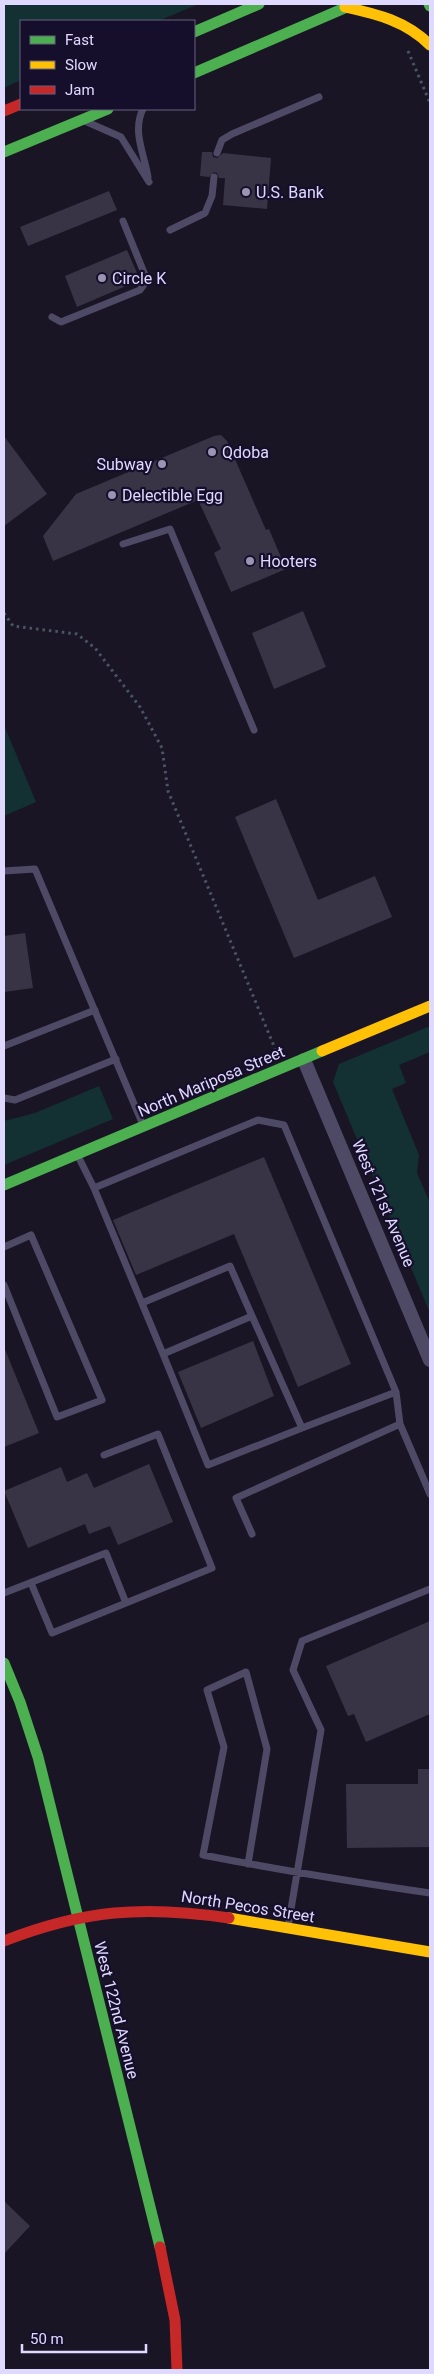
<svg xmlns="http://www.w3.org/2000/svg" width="434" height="2374" font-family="Roboto,sans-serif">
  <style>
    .green { fill: #133033 }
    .building { fill: #393346 }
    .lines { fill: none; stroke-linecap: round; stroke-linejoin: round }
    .path { stroke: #485566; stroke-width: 3; stroke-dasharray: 2.5 4; stroke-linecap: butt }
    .lane { stroke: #4e4a66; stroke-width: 7 }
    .street { stroke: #4e4a66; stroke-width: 14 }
    .fast { stroke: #4caf50; stroke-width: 11 }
    .slow { stroke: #ffc107; stroke-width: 11 }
    .jam { stroke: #c62828; stroke-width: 11 }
    .poi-dot { fill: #9b94b3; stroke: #160f2b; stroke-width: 2 }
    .labels { text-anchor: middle; stroke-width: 4.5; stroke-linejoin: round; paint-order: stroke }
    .poi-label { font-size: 16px; fill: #e0d9ff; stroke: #160f2b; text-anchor: start }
    .street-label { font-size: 16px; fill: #e0d9ff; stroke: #160f2b }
  </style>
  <rect width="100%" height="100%" fill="#1a1525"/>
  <!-- green -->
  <path class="green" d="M4,4H199L158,21H21V80L4,88Z
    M4,725L36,802L4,816Z
    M430,1026V1052L399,1065L406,1083L392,1089L419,1155L417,1173L430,1203V1313L333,1082L339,1064Z
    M99,1086L113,1119L4,1165V1121L35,1113Z"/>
  <!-- building -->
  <path class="building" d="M202,152H212L213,157L217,158L223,153L271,158L267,209L223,205L225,178H219L217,173L214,172L209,177L200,176Z
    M109,191L117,210L28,246L20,227Z
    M127,250L140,280L77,307L65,276Z
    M221,435L227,441L266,530L269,529L286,569L231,592L214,553L221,549L198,500L53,561L43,536L76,494L214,436Z
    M4,436L47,494L4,526Z
    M303,611L326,667L274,689L252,633Z
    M276,799L318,900L375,876L392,917L294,958L235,817Z
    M25,933L33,988L4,992V936Z
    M264,1157L351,1364L298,1387L234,1234L136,1275L113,1220Z
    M253,1341L274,1396L201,1428L178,1372Z
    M4,1347L39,1433L4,1447Z
    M149,1464L173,1522L118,1545L110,1526L89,1534L85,1524L28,1548L4,1491L61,1467L67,1482L87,1473L94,1488Z
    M430,1621V1714L366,1742L354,1714L348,1716L326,1666Z
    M418,1769H430V1847L347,1848L346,1784H418Z
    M4,2201L30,2226L4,2254Z"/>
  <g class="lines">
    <!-- path -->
    <path class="path" d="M408,51L430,103
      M4,613L13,626L77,634L95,648L140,707L162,748L168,791L276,1051"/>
    <!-- lane -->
    <path class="lane" d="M143,109C132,131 144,153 148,177
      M87,122L121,137L149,182
      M217,153L222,140L232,134L319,97
      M170,230L205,213L212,196L214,177
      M52,317L61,322L140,290L147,280L123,221
      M123,544L170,529L254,730
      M4,871L35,869L143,1125
      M4,1046L95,1010
      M4,1098L15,1100L116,1059
      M78,1156L94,1188L258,1120L284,1125L396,1392L400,1424
      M94,1188L163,1354L252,1316L230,1266L142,1303
      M4,1247L31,1235L102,1400L57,1417L4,1285
      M163,1354L208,1465L302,1428L252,1316
      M302,1428L396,1392
      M104,1455L158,1434L212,1568L126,1603
      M252,1534L236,1498L400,1424L430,1494
      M4,1593L106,1553L126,1603L52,1633L31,1583
      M248,1864L267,1749L246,1672L207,1690L224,1747L203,1855C279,1870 354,1882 430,1893
      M288,1927L321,1730L293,1670L302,1641L430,1589"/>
    <!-- street -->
    <path class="street" d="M304,1060L430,1360"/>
    <!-- fast -->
    <path class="fast" d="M429,4L430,6
      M194,32L259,4
      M194,73L354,4
      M4,152L108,109
      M4,1185L322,1051
      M4,1663L20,1702L38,1757L160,2247"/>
    <!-- slow -->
    <path class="slow" d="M345,7C377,14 406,21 430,45
      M322,1051L430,1006
      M229,1918L430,1952"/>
    <!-- jam -->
    <path class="jam" d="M4,111L21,104
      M4,1941C83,1910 144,1905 229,1918
      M160,2247L175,2320L177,2370"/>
  </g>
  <!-- markers -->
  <g class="poi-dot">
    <circle cx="246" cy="192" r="5"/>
    <circle cx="102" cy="278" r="5"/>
    <circle cx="212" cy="452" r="5"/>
    <circle cx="162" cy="464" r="5"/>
    <circle cx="112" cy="495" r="5"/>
    <circle cx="250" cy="561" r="5"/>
  </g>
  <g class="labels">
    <!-- poi labels -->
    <g class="poi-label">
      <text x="256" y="198">U.S. Bank</text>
      <text x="112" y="284">Circle K</text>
      <text x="222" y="458">Qdoba</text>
      <text x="152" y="470" text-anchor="end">Subway</text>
      <text x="122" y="501">Delectible Egg</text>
      <text x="260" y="567">Hooters</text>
    </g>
    <!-- street labels -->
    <g class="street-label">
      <text transform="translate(211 1081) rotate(-23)" y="6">North Mariposa Street</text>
      <text transform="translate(384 1203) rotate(67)" y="6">West 121st Avenue</text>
      <text transform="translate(248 1906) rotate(9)" y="6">North Pecos Street</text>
      <text transform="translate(117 2010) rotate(76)" y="6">West 122nd Avenue</text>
    </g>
  </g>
  <!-- border -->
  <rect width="434" height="2374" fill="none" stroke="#e0d9ff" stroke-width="10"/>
  <!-- legend -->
  <rect x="20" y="20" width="175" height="90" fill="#160f2b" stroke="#676080"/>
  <rect x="30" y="36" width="25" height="8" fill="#4caf50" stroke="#676080"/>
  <text x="65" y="45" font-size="15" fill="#e0d9ff">Fast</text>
  <rect x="30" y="61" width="25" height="8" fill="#ffc107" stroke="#676080"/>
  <text x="65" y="70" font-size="15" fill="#e0d9ff">Slow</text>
  <rect x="30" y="86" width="25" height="8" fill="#c62828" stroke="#676080"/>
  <text x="65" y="95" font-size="15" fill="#e0d9ff">Jam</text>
  <!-- scale -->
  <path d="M22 2344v8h124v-8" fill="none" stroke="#e0d9ff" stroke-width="2.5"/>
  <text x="30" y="2344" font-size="15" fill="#e0d9ff" stroke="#160f2b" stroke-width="4" paint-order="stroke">50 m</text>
</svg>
